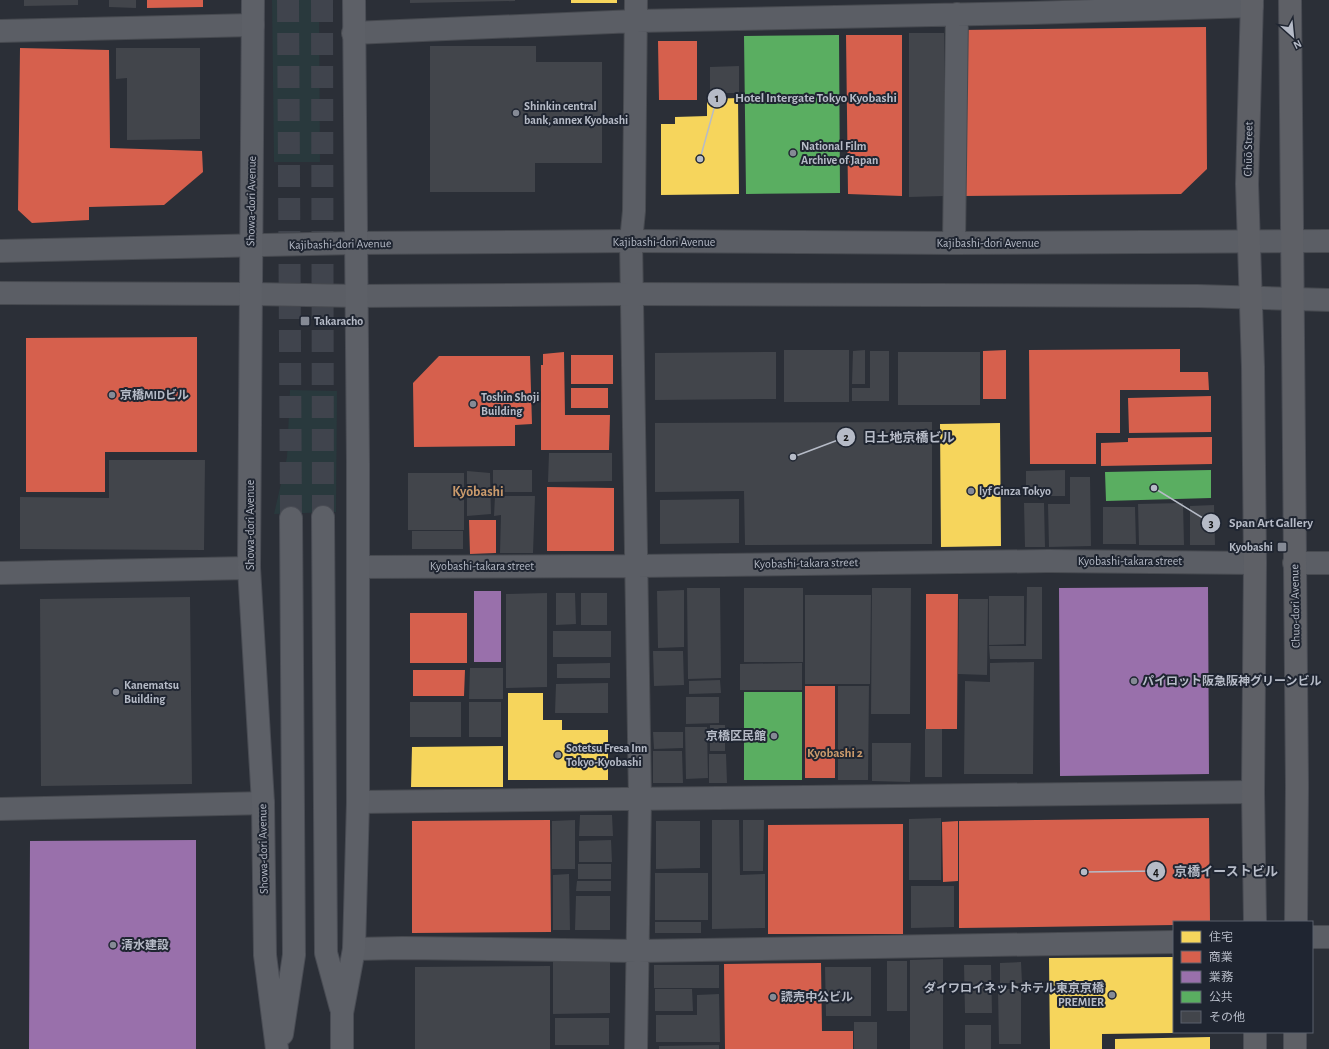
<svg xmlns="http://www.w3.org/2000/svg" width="1329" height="1049" font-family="'Alegreya Sans','Noto Sans JP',sans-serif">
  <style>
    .green { fill: #29393d }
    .homes { fill: #f6d55c }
    .shops { fill: #d6604d }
    .offices { fill: #9970ab }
    .public { fill: #5aae61 }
    .building { fill: #42454b }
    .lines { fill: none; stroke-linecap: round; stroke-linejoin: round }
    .primary-tunnel { stroke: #40444d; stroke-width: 22; stroke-dasharray: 22 11; stroke-linecap: butt }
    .minor-casing { stroke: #474a50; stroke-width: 24 }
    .tertiary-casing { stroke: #474a50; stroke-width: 24 }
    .primary-casing { stroke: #494c54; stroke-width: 24 }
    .trunk-casing { stroke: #484b53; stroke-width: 24 }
    .minor { stroke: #5b5e65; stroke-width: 22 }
    .tertiary { stroke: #5b5e65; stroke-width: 22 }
    .primary { stroke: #5d6067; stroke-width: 22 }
    .trunk { stroke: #5e6066; stroke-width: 22 }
    .poi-dot { fill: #858a95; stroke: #1f2531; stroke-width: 1.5 }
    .labels { text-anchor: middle; stroke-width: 4; stroke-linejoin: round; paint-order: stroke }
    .poi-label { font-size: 12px; font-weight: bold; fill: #b6bbc7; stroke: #1f2531; text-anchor: start }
    .street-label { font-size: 12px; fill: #b6bbc7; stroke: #1f2531 }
    .neighbourhood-label { font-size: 13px; font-weight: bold; fill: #cb9b6c; stroke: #1f2531 }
    .quarter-label { font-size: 14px; font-weight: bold; fill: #cb9b6c; stroke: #1f2531 }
    .leader { fill: none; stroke: #b6bbc7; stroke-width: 1.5 }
    .callout-dot { fill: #b6bbc7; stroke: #1f2531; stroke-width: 1.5 }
    .mark-label { font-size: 12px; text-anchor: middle; font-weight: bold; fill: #111 }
    .callout-label { font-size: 13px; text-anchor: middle; font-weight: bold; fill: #b6bbc7; stroke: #1f2531; stroke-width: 4; stroke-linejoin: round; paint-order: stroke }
  </style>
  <rect width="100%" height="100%" fill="#2b2f37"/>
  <!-- green -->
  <path class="green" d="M272,0H319L320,162H274Z
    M290,390L337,391L336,512L274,514L287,457Z"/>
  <!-- homes -->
  <path class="homes" d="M571,0H617V3H571Z
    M738,98L739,194L661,195V124H675V117L707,116V99Z
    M1000,423L1001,546L941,547L940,424Z
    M508,693H543V720H562V730H608V780H508Z
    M503,746V787H411L412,747Z
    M1174,957V1033L1102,1034V1049H1050L1049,958Z
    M1210,1037V1049H1115V1039Z"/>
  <!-- shops -->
  <path class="shops" d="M147,0H203V7L147,8Z
    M1206,27L1207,169L1181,194L963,196L961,30Z
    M846,35H902V196L848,194Z
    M658,41H697V100H659Z
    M20,48L109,50L110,148L202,151L203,172L164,205L89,207V220L32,223L18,210Z
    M197,337V452H105V492H26V338Z
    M1180,349V372H1208L1209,390H1120V433H1096V464H1030L1029,350Z
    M1006,350V399H983V351Z
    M564,352L565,415H610L609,450H541V365H543V354Z
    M571,355H613V384H571Z
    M439,356H530L532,424L515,425V446L414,447L413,383Z
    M571,388H608V408H571Z
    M1211,396V432L1129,433L1128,398Z
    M1212,437V464L1101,466V443L1128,442V438Z
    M547,487L614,488V551H547Z
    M469,520H496V553L470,554Z
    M926,594H958L957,729H926Z
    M410,613H467V663H410Z
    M413,670H465L464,696H413Z
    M805,686H835V778H805Z
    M1209,818L1210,922H1174V925L959,928V821Z
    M550,820L551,932L412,933V821Z
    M958,821V881L943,882L942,822Z
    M903,824V934H768V825Z
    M821,963L822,1031H853V1049H725L724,964Z"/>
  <!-- offices -->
  <path class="offices" d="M1208,587L1209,774L1060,776L1059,588Z
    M474,591H501V662H474Z
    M196,840V1049H29L30,841Z"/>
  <!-- public -->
  <path class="public" d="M839,35L840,193L746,194L744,36Z
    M1211,470V498L1106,501L1105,472Z
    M744,692H802V780H744Z"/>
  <!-- building -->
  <path class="building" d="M24,0H78V5L24,6Z
    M109,0H136V8L109,7Z
    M410,0H515V1L410,3Z
    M909,33H944V196L909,197Z
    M430,46H536V62H602V163H535V192H430Z
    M116,48H200V139L127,140V78L116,79Z
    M739,66V93H710V67Z
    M784,350H849V402H784Z
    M865,350V384H852L853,351Z
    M870,351H889V401H852V388H870Z
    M776,352V399L655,400V353Z
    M898,352H980V405H898Z
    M932,422V544L745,545L744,491L655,492V423Z
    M549,453H612V481L548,482Z
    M109,460H205L204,550L20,549V497L109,498Z
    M493,470H532V492H493Z
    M1065,470V496H1026V471Z
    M467,471L490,473L491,514L467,516Z
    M408,473H464V530H408Z
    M1070,477H1090L1091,546L1049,547L1048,504H1070Z
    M495,496H535L533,553H500L501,515L494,516Z
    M739,499V543L660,544V500Z
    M1024,503H1044L1045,547H1025Z
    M1183,503L1184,545H1139L1138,504Z
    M1214,505L1215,545H1190V506Z
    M1103,507H1135L1136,544H1103Z
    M412,531H463V549H412Z
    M1027,587H1042V659H990L989,646H1026Z
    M687,588H720L721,678L688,679Z
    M744,588H803V662H744Z
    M872,588H911L910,714H871Z
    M684,590V647L658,648L657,591Z
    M547,593V687L506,688V594Z
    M556,593H575L576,624L556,625Z
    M581,593H607V625H581Z
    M805,595H871L870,684H805Z
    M989,596H1024V644L989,645Z
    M190,597L192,784L41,786L40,599Z
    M959,599H988L987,675L958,674Z
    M553,631H611V657H553Z
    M653,651H683L684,685L654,686Z
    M1034,662L1033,774H964L965,681L990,682V663Z
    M610,663V678H557V664Z
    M802,663V690H740V664Z
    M470,668H503V699H469Z
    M720,680L721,693L689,694V681Z
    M608,683V713H555L556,684Z
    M838,686H869L868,780H838Z
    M686,697H719V723L686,724Z
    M410,702H461V737H410Z
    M469,702H501V737H469Z
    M710,725H725V751H710Z
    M685,727H707L708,778L686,779Z
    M925,729H942V777H925Z
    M653,732H683V748L654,749Z
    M872,743H911L910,782L872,781Z
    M653,751H682L683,783H653Z
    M709,754H726L727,783H709Z
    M580,815H612L613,836H579Z
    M941,818V880H909V819Z
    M575,820V869H552V821Z
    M712,820H739L740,875L765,874V928L712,929Z
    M743,820H764L763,871H743Z
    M656,821H700V868L656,869Z
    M611,840L612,862H579V841Z
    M578,864H611V879H578Z
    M655,873H708V920H655Z
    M569,874L570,930H553V875Z
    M577,881H611V891H576Z
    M911,886H954V927L911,928Z
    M576,896H610V930H575Z
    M655,922H701V933H655Z
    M943,959V1049H910V960Z
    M553,960H610V1013L553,1014Z
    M887,961H907V1011H887Z
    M1021,962L1022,983H1000V963Z
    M654,965H719V988H654Z
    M964,965H991L992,1013H965Z
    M550,966V1049H415V967Z
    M825,967H871V1016H826Z
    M655,989H692L693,1011H655Z
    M998,989H1021V1044H999Z
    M719,994L720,1042H656V1015H697V995Z
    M555,1018H609V1045H555Z
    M854,1022H877V1049H854Z
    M965,1025H991V1049H965Z
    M719,1045V1049H659V1046Z"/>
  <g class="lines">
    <!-- primary-tunnel -->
    <path class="primary-tunnel" d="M288,0L291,518
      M322,0L323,517"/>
    <!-- minor casing -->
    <g class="minor-casing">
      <path id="minor" d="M0,31L253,25
        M353,33L636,21L1031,13L1252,6
        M954,243L957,14
        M1294,563H1329
        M358,567L637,566L1048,561L1255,563
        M0,573L249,568
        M358,802L1253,792
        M0,809L263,803
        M1312,937H1329
        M354,949L403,948L638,951L1174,942
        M636,1049L640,799L631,241L634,211L636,0"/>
    </g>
    <!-- tertiary casing -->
    <g class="tertiary-casing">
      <path id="tertiary" d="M0,251L355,243L631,241L954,243L1329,241
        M0,293L251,294L357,296L632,294L1198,296L1329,300"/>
    </g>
    <!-- primary casing -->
    <g class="primary-casing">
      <path id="primary" d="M253,0L249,568L263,803L265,955L277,1049
        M323,517L326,953L341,1008
        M282,1034L294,955L291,518
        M342,1049V1013L354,949L358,802V463L354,0"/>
    </g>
    <!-- trunk casing -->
    <g class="trunk-casing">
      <path id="trunk" d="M1252,0L1247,184L1253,367L1255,563L1253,792L1255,922
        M1290,0L1297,786L1296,922
        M1255,1032V1049
        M1295,1049V1032"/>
    </g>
    <!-- minor -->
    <use href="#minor" class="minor"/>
    <!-- tertiary -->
    <use href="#tertiary" class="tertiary"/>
    <!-- primary -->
    <use href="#primary" class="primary"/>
    <!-- trunk -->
    <use href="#trunk" class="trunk"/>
  </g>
  <!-- markers -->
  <g class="poi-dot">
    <circle cx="516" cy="113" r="4"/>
    <circle cx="793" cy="153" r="4"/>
    <rect x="300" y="316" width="10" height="10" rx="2"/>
    <circle cx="112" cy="395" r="4"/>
    <circle cx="473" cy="404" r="4"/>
    <circle cx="971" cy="491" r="4"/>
    <rect x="1277" y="542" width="10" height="10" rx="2"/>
    <circle cx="1134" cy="681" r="4"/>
    <circle cx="116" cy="692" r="4"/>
    <circle cx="774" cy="736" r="4"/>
    <circle cx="558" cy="755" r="4"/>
    <circle cx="113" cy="945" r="4"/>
    <circle cx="1112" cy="995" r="4"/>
    <circle cx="773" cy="997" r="4"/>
  </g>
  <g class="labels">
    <!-- poi labels -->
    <g class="poi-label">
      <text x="524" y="110">Shinkin central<tspan x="524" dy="14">bank, annex Kyobashi</tspan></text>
      <text x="801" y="150">National Film<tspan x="801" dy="14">Archive of Japan</tspan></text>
      <text x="314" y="325">Takaracho</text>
      <text x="120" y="399">京橋MIDビル</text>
      <text x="481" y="401">Toshin Shoji<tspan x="481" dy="14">Building</tspan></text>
      <text x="979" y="495">lyf Ginza Tokyo</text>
      <text x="1273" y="551" text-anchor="end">Kyobashi</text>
      <text x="1142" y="685">パイロット阪急阪神グリーンビル</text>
      <text x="124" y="689">Kanematsu<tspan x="124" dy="14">Building</tspan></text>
      <text x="766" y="740" text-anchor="end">京橋区民館</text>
      <text x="566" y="752">Sotetsu Fresa Inn<tspan x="566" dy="14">Tokyo-Kyobashi</tspan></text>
      <text x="121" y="949">清水建設</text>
      <text x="1104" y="992" text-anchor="end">ダイワロイネットホテル東京京橋<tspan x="1104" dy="14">PREMIER</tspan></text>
      <text x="781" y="1001">読売中公ビル</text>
    </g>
    <!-- street labels -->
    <g class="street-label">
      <text transform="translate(1248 149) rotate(-89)" y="4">Chūō Street</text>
      <text transform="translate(251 201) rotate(-89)" y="4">Showa-dori Avenue</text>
      <text x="664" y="246">Kajibashi-dori Avenue</text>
      <text x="988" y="247">Kajibashi-dori Avenue</text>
      <text transform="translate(340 244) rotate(-1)" y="4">Kajibashi-dori Avenue</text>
      <text transform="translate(250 525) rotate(-90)" y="4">Showa-dori Avenue</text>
      <text x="1130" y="565">Kyobashi-takara street</text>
      <text transform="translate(806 563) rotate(-1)" y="4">Kyobashi-takara street</text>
      <text x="482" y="570">Kyobashi-takara street</text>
      <text transform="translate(1295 606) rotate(-91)" y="4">Chuo-dori Avenue</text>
      <text transform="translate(263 849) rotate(-91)" y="4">Showa-dori Avenue</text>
    </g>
    <!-- neighbourhood labels -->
    <g class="neighbourhood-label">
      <text x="835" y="757">Kyobashi 2</text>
    </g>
    <!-- quarter labels -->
    <g class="quarter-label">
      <text x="478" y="496">Kyōbashi</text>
    </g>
  </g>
  <!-- callouts -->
  <path class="leader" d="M700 159L717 98M793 457L846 437M1154 488L1211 523M1084 872L1156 871"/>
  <g class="callout-dot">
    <circle cx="700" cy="159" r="4"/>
    <circle cx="793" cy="457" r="4"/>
    <circle cx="1154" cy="488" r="4"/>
    <circle cx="1084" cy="872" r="4"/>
    <circle cx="717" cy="98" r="10"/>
    <circle cx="846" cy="437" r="10"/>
    <circle cx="1211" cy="523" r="10"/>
    <circle cx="1156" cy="871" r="10"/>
  </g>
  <g class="mark-label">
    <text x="717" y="102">1</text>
    <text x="846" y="441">2</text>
    <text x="1211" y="527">3</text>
    <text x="1156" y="876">4</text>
  </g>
  <g class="callout-label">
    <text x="816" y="102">Hotel Intergate Tokyo Kyobashi</text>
    <text x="909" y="442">日土地京橋ビル</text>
    <text x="1271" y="527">Span Art Gallery</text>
    <text x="1226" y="876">京橋イーストビル</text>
  </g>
  <!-- legend -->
  <rect x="1173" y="921" width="140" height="112" fill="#1f2531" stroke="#5b616d"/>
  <rect x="1181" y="931" width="20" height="12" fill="#f6d55c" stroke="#5b616d"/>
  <text x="1209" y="941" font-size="12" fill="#b6bbc7">住宅</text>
  <rect x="1181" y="951" width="20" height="12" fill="#d6604d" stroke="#5b616d"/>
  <text x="1209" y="961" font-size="12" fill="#b6bbc7">商業</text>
  <rect x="1181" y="971" width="20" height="12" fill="#9970ab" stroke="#5b616d"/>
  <text x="1209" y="981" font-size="12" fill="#b6bbc7">業務</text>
  <rect x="1181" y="991" width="20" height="12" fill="#5aae61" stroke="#5b616d"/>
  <text x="1209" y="1001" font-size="12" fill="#b6bbc7">公共</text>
  <rect x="1181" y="1011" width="20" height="12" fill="#42454b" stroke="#5b616d"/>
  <text x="1209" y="1021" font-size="12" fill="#b6bbc7">その他</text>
  <!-- north arrow -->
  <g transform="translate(1293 36) rotate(153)" stroke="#1f2531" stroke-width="3" paint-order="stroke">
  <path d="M0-3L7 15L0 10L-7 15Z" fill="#b6bbc7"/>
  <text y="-6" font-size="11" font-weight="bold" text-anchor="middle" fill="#b6bbc7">N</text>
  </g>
</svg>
